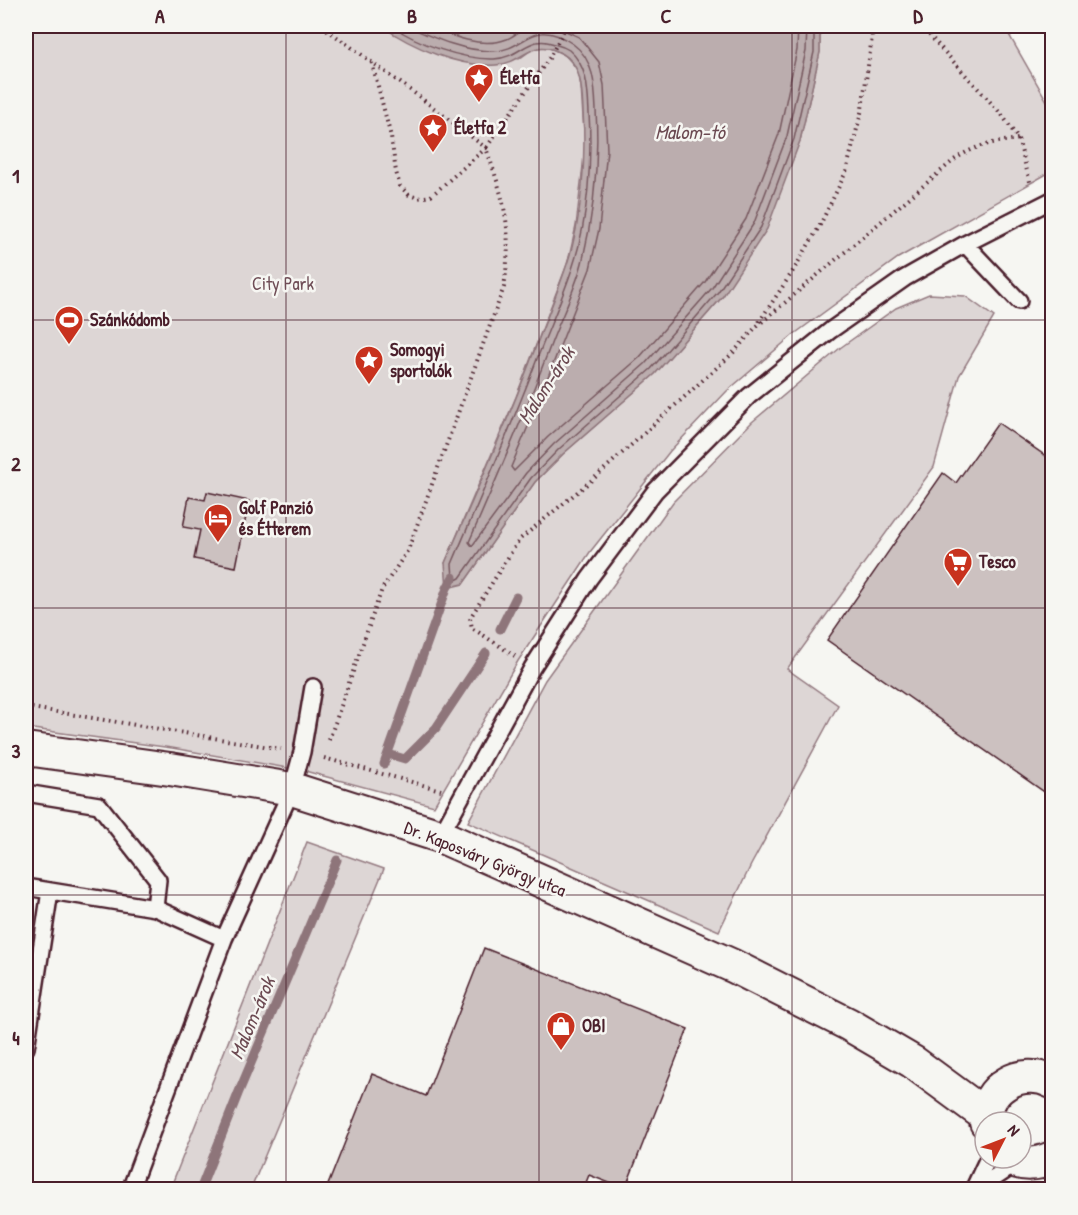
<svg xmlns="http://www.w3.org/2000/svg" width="1078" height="1215" font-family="'Patrick Hand',sans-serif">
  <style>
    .green { fill: #ddd6d5; stroke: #947a80; stroke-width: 1.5 }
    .water { fill: #bbadae; stroke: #8e747a; stroke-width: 1.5 }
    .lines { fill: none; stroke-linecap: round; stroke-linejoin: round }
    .shore { stroke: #77585f; stroke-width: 1.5 }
    .stream { stroke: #8e747a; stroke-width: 9 }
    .building { fill: #ccc1c0; stroke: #4a1f2b; stroke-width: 1.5 }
    .service-casing { stroke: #4a1f2b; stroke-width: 20 }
    .minor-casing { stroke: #4a1f2b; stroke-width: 36 }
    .path { stroke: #4a1f2b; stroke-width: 4; stroke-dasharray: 1.5 4.5; stroke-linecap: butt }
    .service { stroke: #f6f6f2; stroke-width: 15 }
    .minor { stroke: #f6f6f2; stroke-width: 32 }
    .grid { fill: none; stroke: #4a1f2b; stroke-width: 1.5; stroke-opacity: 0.55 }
    .labels { text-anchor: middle; stroke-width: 5; stroke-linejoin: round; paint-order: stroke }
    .poi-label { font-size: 18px; font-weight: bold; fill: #4a1f2b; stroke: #f6f6f2; text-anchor: start }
    .park-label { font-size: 18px; fill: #6f4d56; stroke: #f6f6f2 }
    .street-label { font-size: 18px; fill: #4a1f2b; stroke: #f6f6f2 }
    .water-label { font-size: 20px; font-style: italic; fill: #6c4a52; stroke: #f6f6f2 }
    .neatline { fill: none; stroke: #4a1f2b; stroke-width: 2 }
    .grid-label { font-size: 20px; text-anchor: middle; font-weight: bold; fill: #4a1f2b }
  </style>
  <rect width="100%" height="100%" fill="#f6f6f2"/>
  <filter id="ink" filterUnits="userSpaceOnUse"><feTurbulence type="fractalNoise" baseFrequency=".0167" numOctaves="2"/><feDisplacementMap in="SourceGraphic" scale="12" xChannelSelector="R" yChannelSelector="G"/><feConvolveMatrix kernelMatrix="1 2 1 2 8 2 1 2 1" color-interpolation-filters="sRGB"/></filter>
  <g filter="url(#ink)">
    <!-- green -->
    <path class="green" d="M26,26H382L396,35L519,59L534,48L545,46L565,55L578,70L581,87L585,148L576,226L568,262L516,397L445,563L463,584L535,482L563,454L655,374L723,296L800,141L820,52V26H1004L1052,110V171L898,258L793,335L727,391L670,451L590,552L518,661L434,806L305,771L172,748L26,728Z
      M929,294L965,296L994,317L959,376L934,467L787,669L838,705L751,865L719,931L468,822L545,680L673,502L752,422L840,348L896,308Z
      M307,842L384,869L251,1189H170Z"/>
    <!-- water -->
    <path class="water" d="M382,26H820V52L800,141L767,229L723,296L655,374L563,454L535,482L463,584L447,588L445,563C474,497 504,430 530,362C542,329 556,297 567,264C582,220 586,158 583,111C582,91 582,65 563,54C531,35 526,63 496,65C460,68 411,47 382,26Z"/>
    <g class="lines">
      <!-- shore -->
      <path class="shore" d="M392,26C418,44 463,60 494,59C522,58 528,32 557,45C561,46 566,48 569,50C588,66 588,91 589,113C592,160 588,221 573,266C563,297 549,328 537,359C511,428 481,496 452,564L453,578L456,580L460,578L531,478L559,449L651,369L718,292L761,227L794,139L814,52V26
        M407,26C434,38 462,51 493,51C526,51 531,15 573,44C594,59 595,86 596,110C599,161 594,213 582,263C575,290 561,317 551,344C526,411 498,476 469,542L472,546L526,473L554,444L645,364L712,288L754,223L787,136L806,51L807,26
        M428,26C451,36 482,49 507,39C516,35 522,28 532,26
        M555,26L579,37L599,62L604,85L607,150L599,229L590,269L537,405L511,467L514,471L548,437L639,358L705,282L746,219L779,134L797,50L798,26"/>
      <!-- stream -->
      <path class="stream" d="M500,629L516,597
        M388,754L405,759L436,728L486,653
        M384,764L447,588L453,577
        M200,1190L238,1094L337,860"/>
    </g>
    <!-- building -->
    <path class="building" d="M998,423L1053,461V798L827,640L943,473L956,483Z
      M207,492L249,501L236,567L194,559L200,530L183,527L189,497L205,500Z
      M484,948L688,1029L625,1189L589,1175L583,1190H326L372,1074L426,1096Z"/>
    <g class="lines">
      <!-- service casing -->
      <g class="service-casing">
        <path id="service" d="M965,244L1019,301
          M26,793L99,805L158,880L155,908
          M440,836L532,668L589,579L655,491L749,396L831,330L905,278L965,244L1052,200
          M26,887L155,908L224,939
          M26,1048L50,891
          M130,1190L224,939L292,789L302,752L313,687
          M973,1190L988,1158
          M977,1190L1017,1163"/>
      </g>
      <!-- minor casing -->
      <g class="minor-casing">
        <path id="minor" d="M26,749L170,769L292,789L440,836L733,966L848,1024L913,1062L985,1115
          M986,1122C984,1086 1023,1067 1052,1082
          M1007,1158C1023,1166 1036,1165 1052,1158"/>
      </g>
      <!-- path -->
      <path class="path" d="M322,26L417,95L486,148L431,196L418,198L409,195L400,186L396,172L391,137L372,63
        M921,26L1003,116L1018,139L1031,185
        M759,322L793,271L819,227L846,172L862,109L872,37L871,26
        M515,656L472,628L470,618L519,540L598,475L733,353L756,327L954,160C977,144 991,143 1018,139
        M26,707L281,749
        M329,740L382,589L408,550L504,287C513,229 505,202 486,148L550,57L566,26
        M324,758L441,790"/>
      <!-- service -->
      <use href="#service" class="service"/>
      <!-- minor -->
      <use href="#minor" class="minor"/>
    </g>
  </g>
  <!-- grid -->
  <path class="grid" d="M286,26V1190M539,26V1190M792,26V1190M26,320H1052M26,608H1052M26,895H1052"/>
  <!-- icons -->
  <defs>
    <g id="sight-pin" transform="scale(1.5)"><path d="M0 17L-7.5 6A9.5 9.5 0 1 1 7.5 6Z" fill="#c8321e" stroke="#f6f6f2"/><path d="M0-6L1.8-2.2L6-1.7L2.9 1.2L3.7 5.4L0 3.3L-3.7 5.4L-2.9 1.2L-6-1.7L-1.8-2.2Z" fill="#fff"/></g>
    <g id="stadium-pin" transform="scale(1.5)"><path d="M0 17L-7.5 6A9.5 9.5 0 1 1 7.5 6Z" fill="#c8321e" stroke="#f6f6f2"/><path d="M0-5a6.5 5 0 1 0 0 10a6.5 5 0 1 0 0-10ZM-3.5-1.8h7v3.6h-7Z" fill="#fff"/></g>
    <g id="hotel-pin" transform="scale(1.5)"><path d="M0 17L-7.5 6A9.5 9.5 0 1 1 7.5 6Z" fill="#c8321e" stroke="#f6f6f2"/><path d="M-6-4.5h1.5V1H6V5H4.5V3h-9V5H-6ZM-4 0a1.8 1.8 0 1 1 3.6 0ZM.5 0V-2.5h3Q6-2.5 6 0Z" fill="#fff"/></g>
    <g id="supermarket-pin" transform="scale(1.5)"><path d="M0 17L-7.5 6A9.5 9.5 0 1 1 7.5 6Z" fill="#c8321e" stroke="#f6f6f2"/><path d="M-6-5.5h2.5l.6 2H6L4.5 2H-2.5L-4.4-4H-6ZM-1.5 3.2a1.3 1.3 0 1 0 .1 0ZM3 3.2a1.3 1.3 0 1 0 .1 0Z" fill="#fff"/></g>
    <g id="shop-pin" transform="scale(1.5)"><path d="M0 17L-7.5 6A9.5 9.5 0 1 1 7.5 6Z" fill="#c8321e" stroke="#f6f6f2"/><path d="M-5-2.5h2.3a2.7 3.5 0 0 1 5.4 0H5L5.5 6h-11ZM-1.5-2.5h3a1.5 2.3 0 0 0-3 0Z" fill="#fff"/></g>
  </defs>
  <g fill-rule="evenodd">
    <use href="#sight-pin" x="479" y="78"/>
    <use href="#sight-pin" x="433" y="128"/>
    <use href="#stadium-pin" x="69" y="320"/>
    <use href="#sight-pin" x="369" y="360"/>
    <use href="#hotel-pin" x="218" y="518"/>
    <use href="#supermarket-pin" x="958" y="562"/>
    <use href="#shop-pin" x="561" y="1026"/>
  </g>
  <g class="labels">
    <!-- poi labels -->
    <g class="poi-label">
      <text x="500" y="84">Életfa</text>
      <text x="454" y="134">Életfa 2</text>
      <text x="90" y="326">Szánkódomb</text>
      <text x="390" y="356">Somogyi<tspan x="390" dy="21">sportolók</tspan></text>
      <text x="239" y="514">Golf Panzió<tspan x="239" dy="21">és Étterem</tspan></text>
      <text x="979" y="568">Tesco</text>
      <text x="582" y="1032">OBI</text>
    </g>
    <!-- park labels -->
    <g class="park-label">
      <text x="283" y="290">City Park</text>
    </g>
    <!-- street labels -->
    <g class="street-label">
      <text transform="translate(485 859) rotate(22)" y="6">Dr. Kaposváry György utca</text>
    </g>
    <!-- water labels -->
    <g class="water-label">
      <text x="690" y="139">Malom-tó</text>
      <text transform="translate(546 385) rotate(-57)" y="7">Malom-árok</text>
      <text transform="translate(252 1018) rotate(-67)" y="7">Malom-árok</text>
    </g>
  </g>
  <!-- margin -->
  <rect width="1078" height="1215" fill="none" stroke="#f6f6f2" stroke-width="66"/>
  <!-- north arrow -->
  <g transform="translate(1003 1140) rotate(48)"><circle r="28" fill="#f6f6f2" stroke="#b1a0a2" stroke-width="1.5"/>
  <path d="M0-4.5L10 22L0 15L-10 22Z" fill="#c8321e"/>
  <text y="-9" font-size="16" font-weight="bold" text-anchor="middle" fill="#4a1f2b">N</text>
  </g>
  <rect x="33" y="33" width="1012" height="1149" class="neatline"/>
  <g class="grid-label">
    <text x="160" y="23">A</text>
    <text x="412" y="23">B</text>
    <text x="666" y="23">C</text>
    <text x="918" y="23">D</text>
    <text x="16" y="183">1</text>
    <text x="16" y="471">2</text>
    <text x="16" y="758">3</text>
    <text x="16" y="1045">4</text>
  </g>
</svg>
